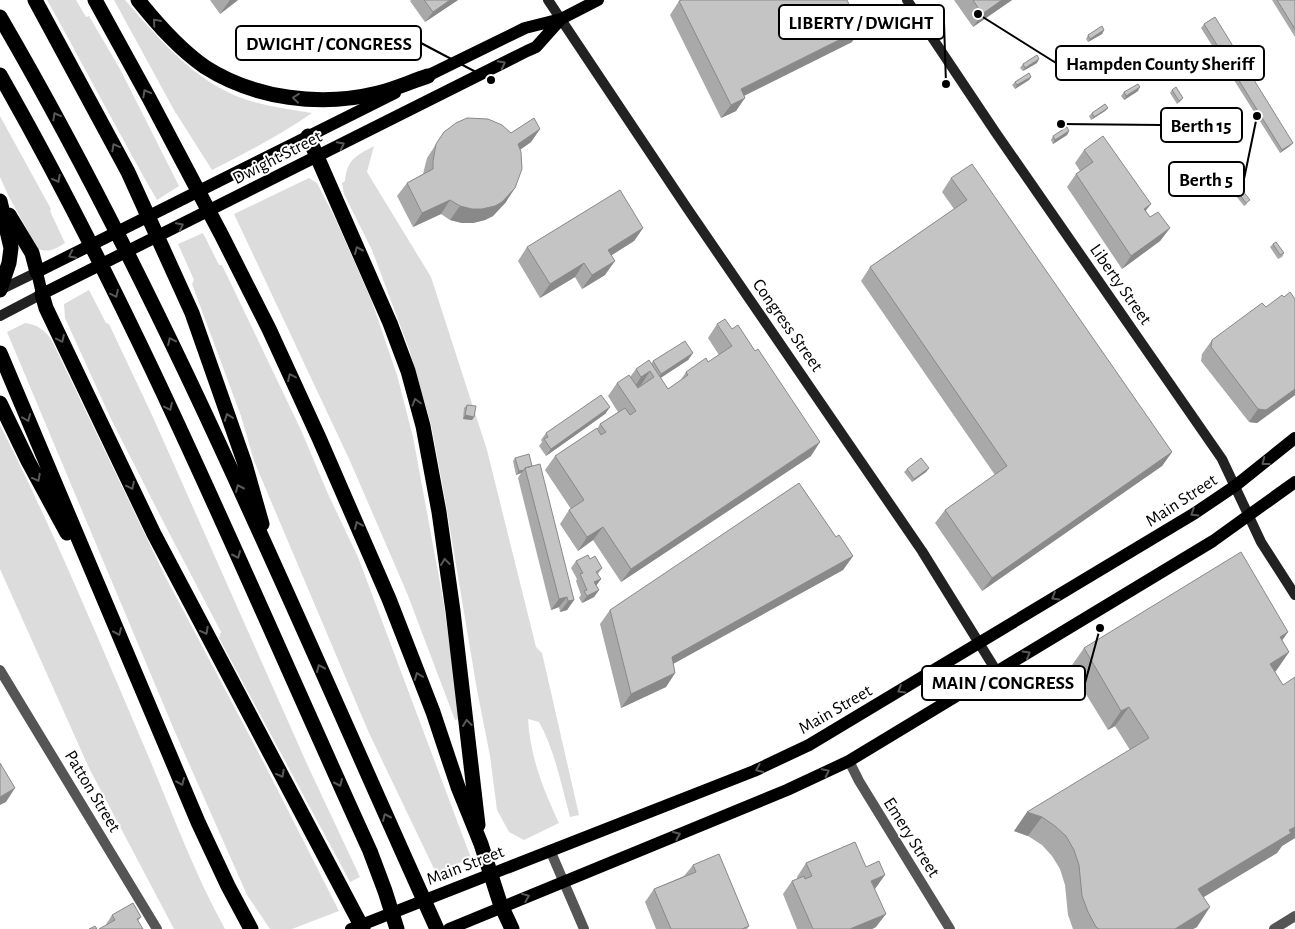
<svg xmlns="http://www.w3.org/2000/svg" width="1295" height="929" font-family="'Alegreya Sans',sans-serif">
  <style>
    .green { fill: #dcdcdc }
    .lines { fill: none; stroke-linecap: round; stroke-linejoin: round }
    .minor { stroke: #555; stroke-width: 10 }
    .secondary { stroke: #222; stroke-width: 10 }
    .primary { stroke: #000; stroke-width: 12 }
    .motorway { stroke: #000; stroke-width: 15 }
    .wall { fill: #a9a9a9 }
    .shaded-wall { fill: #898989 }
    .building { fill: #c4c4c4; stroke: #898989 }
    .oneway { stroke: #595959 }
    .labels { text-anchor: middle; stroke-width: 4; stroke-linejoin: round; paint-order: stroke }
    .street-label { font-size: 18px; fill: #000; stroke: #fff }
    .leader { fill: none; stroke: #000; stroke-width: 2 }
    .callout-dot { fill: #000; stroke: #fff; stroke-width: 2 }
    .callout { fill: #fff; stroke: #000; stroke-width: 2 }
    .callout-label { font-size: 19px; text-anchor: middle; font-weight: bold; fill: #000 }
  </style>
  <rect width="100%" height="100%" fill="#fff"/>
  <!-- green -->
  <path class="green" d="M47,0H76L86,17L89,16L120,69L179,186L157,200C119,134 84,66 47,0Z
    M114,0H125C153,32 182,67 220,88C247,104 281,108 312,113C280,135 246,153 212,170L174,110Z
    M0,116L51,209L50,211L65,243C55,249 50,253 38,249L9,197L0,177Z
    M374,146L367,172L431,277L487,450L536,647L542,653L579,815L570,817C561,784 555,751 539,722L528,719C530,756 543,789 559,823L524,840L509,832L497,810L490,756L477,690L445,499L431,424L409,349L372,250L344,194L342,183L345,181C347,159 356,156 374,146Z
    M309,178L317,183L335,218L372,302L397,375L413,437L443,599L460,719L455,720L407,593L350,461L234,214Z
    M203,233L219,265H222L301,430L328,494L358,557L471,858L436,873L369,733L254,461L241,416L192,284L194,280L178,244Z
    M89,290L106,323L109,324L152,415L307,764L360,877L350,882L219,638L221,632L166,527L111,419L65,318L64,304Z
    M25,323C37,325 43,328 51,339L165,576L266,767L339,911L292,929H270L247,895L175,732L7,332Z
    M0,425C54,531 100,643 147,753C172,812 194,873 225,929H174L89,768L0,569Z"/>
  <g class="lines">
    <!-- minor -->
    <path class="minor" d="M0,670L157,929
      M849,761L859,781L950,929
      M550,850L584,929
      M1274,929L1295,916"/>
    <!-- secondary -->
    <path class="secondary" d="M548,0L687,208L922,551L997,672
      M907,0L996,133L1222,459L1261,542L1295,595
      M0,290L37,272
      M0,316L42,294"/>
    <!-- primary -->
    <path class="primary" d="M419,80L525,28L561,19L598,0
      M395,93L37,272L42,294L527,51L536,47L561,19
      M351,929L754,771L809,745L1195,513L1235,486L1295,438
      M449,929L787,790L849,761L1213,541L1295,482"/>
    <!-- motorway -->
    <path class="motorway" d="M35,0L128,172L192,313L245,464L262,524
      M95,0L149,98L222,236L269,329L319,438L389,599L433,712L458,787L481,844L500,903L512,929
      M138,0C158,25 179,49 205,67C255,99 321,107 378,93C395,89 412,81 428,76
      M0,17C170,309 298,622 437,929
      M0,75C142,324 251,590 370,851L385,891L397,929
      M308,136L390,323L408,371L423,426L439,512L453,611L478,825
      M0,201L11,248L9,263L0,290
      M9,215L32,253L37,272
      M42,294L46,308L154,534L363,929
      M0,353L198,822L228,886L251,929
      M0,403L28,461L67,533"/>
  </g>
  <!-- wall -->
  <path class="wall" d="M210,0H238L220,14Z
    M411,0H458L425,22L410,1Z
    M954,0H1012L973,27Z
    M1272,0H1295V37Z
    M679,1L852,42L744,96L736,111L721,118L670,15Z
    M1204,24L1290,146L1280,153L1201,28Z
    M1104,30L1102,34L1088,42L1086,39L1088,35Z
    M1073,52L1070,55L1056,64L1054,60L1057,57Z
    M1037,63L1023,71L1020,68L1023,64Z
    M1031,77L1029,80L1015,89L1012,85L1015,82Z
    M1172,90L1183,98L1180,102L1177,104L1170,93Z
    M1138,91L1124,100L1121,96L1124,92Z
    M1108,108L1105,111L1091,120L1089,116L1092,113Z
    M540,129L531,142L520,150L506,202L493,216L485,220L473,223H462L450,220L441,214L413,227L397,196L407,183L423,174L427,158L444,132L511,133Z
    M1069,131L1067,135L1053,144L1051,140L1053,136Z
    M1084,150L1146,211L1150,217L1170,228L1160,241L1122,269L1067,187L1076,174L1080,171L1075,163Z
    M951,178L1172,452L1162,466L982,591L935,523L945,510L995,475L861,281L870,267L954,209L942,192Z
    M1238,192L1247,204L1244,206L1236,196Z
    M643,228L634,241L611,255L605,275L582,289L575,277L540,298L518,261L527,247Z
    M1273,244L1284,253L1282,257L1278,259L1270,247Z
    M1284,297L1295,299V395L1257,423L1249,422L1201,361L1202,354L1212,340L1266,307Z
    M717,324L811,456L621,582L593,540L578,551L560,524L569,510L571,509L545,470L555,456L597,429L600,424L618,412L608,396L617,383L630,377L636,369L651,364L653,361L693,353L688,360L660,378L668,389L680,381L686,372L708,362L719,355L708,338Z
    M467,405L474,417L472,420L463,419L464,408Z
    M610,407L605,414L546,456L539,446L542,442L541,440L546,433Z
    M515,458L532,466L574,600L567,610L560,612L559,607L551,610L518,478L521,473L516,475L513,461Z
    M929,468L926,472L912,482L904,472L907,469Z
    M836,537L853,556L843,570L673,664L675,673L666,687L621,708L600,624L610,610Z
    M590,559L602,568L598,574L601,579L596,585L599,590L594,597L582,603L579,598L581,595L576,581L577,579L571,568L576,561Z
    M1288,632L1282,640L1289,652L1275,672L1283,685L1295,677V838L1282,846L1277,853L1204,897L1197,927L1193,929H1073L1068,915L1065,885L1060,869L1052,856L1042,845L1028,836L1014,831L1130,750L1115,726L1108,730L1070,668L1084,648Z
    M806,863L875,889L876,927L872,929H797L783,894L792,881L797,879V877Z
    M693,865L749,926L747,929H656L645,902L654,889L684,876Z
    M112,915L141,917L138,921L105,926Z"/>
  <!-- shaded-wall -->
  <path class="shaded-wall" d="M230,0H238L220,14Z
    M450,0H458L425,22L433,12Z
    M1002,0H1012L973,27L982,14Z
    M861,29L852,42L731,102L741,89Z
    M1104,30L1102,34L1088,42L1090,39Z
    M1073,52L1070,55L1056,64L1059,61Z
    M1039,59L1037,63L1023,71L1025,68Z
    M1031,77L1029,80L1015,89L1017,85Z
    M1140,87L1138,91L1124,100L1126,96Z
    M745,98L736,111L721,118L731,105Z
    M1108,108L1105,111L1091,120L1094,117Z
    M540,129L531,142L508,158L518,144Z
    M1069,131L1067,135L1053,144L1055,140Z
    M1293,143L1290,146L1280,153L1282,150Z
    M515,188L506,202L493,216L485,220L473,223H462L450,220L460,206Z
    M450,200L441,214L413,227L422,213Z
    M1151,204L1141,217L1144,209Z
    M643,228L634,241L598,264L608,250Z
    M1170,228L1160,241L1122,269L1131,256Z
    M615,261L605,275L582,289L592,275Z
    M584,263L575,277L540,298L550,284Z
    M693,353L688,360L656,381L661,374Z
    M650,371L641,385L632,391L641,377Z
    M1295,389V395L1257,423L1249,422L1258,409Z
    M610,407L605,414L546,456L551,449Z
    M465,415L474,417L472,420L463,419Z
    M820,442L811,456L621,582L631,569Z
    M1172,452L1162,466L982,591L992,578Z
    M929,468L926,472L912,482L914,479Z
    M524,470L521,473L516,475L519,471Z
    M603,527L593,540L578,551L587,537Z
    M853,556L843,570L662,670L672,657Z
    M601,579L596,586L594,582Z
    M599,590L594,597L582,603L587,596Z
    M567,597L559,607L551,610L559,599Z
    M574,600L567,610L560,612L568,601Z
    M1288,632L1274,652L1280,637Z
    M1289,652L1276,671L1256,684L1270,664Z
    M675,673L666,687L621,708L631,694Z
    M1129,707L1115,726L1108,730L1121,711Z
    M15,788L6,802L0,805V797Z
    M1027,812L1042,817L1028,836L1014,831Z
    M1295,827V838L1282,846L1277,853L1185,908L1198,889Z
    M885,875L875,889L871,881Z
    M1210,907L1197,927L1193,929H1175Z
    M886,914L876,927L872,929H850Z"/>
  <!-- building -->
  <path class="building" d="M424,0H450L433,12Z
    M682,0H847L861,29L741,89L745,98L731,105L679,1Z
    M973,0H1002L982,14Z
    M1277,0H1295V29Z
    M1215,17L1293,143L1282,150L1204,24Z
    M1102,26L1104,30L1090,39L1088,35Z
    M1037,55L1039,59L1025,68L1023,64Z
    M1029,73L1031,77L1017,85L1015,82Z
    M1138,84L1140,87L1126,96L1124,92Z
    M1176,87L1183,98L1179,101L1172,90Z
    M1105,104L1108,108L1094,117L1092,113Z
    M467,118L488,119L502,125L511,133L534,118L540,129L518,144L521,152L522,169L515,188L502,202L495,206L482,209H472L460,206L450,200L422,213L407,183L433,169V161L436,144L444,132L456,123Z
    M1067,127L1069,131L1055,140L1053,136Z
    M1103,136L1151,204L1144,209L1150,217L1158,212L1170,228L1131,256L1076,174L1093,162L1084,150Z
    M972,164L1172,452L992,578L945,510L1007,466L870,267L967,200L951,178Z
    M620,190L643,228L608,250L615,261L592,275L584,263L550,284L527,247Z
    M1242,190L1250,200L1246,203L1238,192Z
    M1276,242L1284,253L1280,255L1273,244Z
    M1290,292L1295,299V389L1266,410L1258,409L1211,347L1212,340L1262,303L1266,307L1282,295L1284,297Z
    M725,319L732,329L738,325L755,351L758,349L820,442L631,569L603,527L587,537L569,510L584,500L555,456L597,428L601,435L606,432L600,424L625,408L630,415L636,411L617,383L629,375L638,388L654,377L650,371L641,377L636,369L649,360L668,389L688,375L686,372L706,358L708,362L732,346L717,324Z
    M685,341L693,353L661,374L653,361Z
    M601,395L610,407L551,449L544,439L548,437L546,433Z
    M467,405L476,406L474,417L465,415Z
    M529,454L532,466L525,468L524,470L519,471L515,458Z
    M921,458L929,468L914,479L907,469Z
    M540,464L574,600L568,601L567,597L559,599L525,468Z
    M799,483L836,537L839,535L853,556L672,657L675,673L631,694L610,610Z
    M1241,552L1288,632L1280,637L1289,652L1270,664L1283,685L1295,677V827L1289,830L1291,833L1198,889L1210,907L1175,929H1099L1096,927L1088,912L1082,896L1079,865L1074,850L1066,836L1055,826L1042,817L1027,812L1149,738L1129,707L1121,711L1084,648Z
    M588,555L590,559L595,556L602,568L596,572L601,579L594,582L599,590L587,596L584,591L587,590L580,574L583,573L576,561Z
    M0,763L15,788L0,797Z
    M855,842L866,867L879,861L885,875L871,881L886,914L850,929H813L792,881L804,876L805,879L812,876L806,863Z
    M719,854L749,926L742,929H671L654,889L696,872L693,865Z
    M133,903L141,917L137,919L143,929H99L115,920L112,915Z
    M95,926L97,929H89Z"/>
  <!-- one-way arrows -->
  <defs><path id="oneway-chevron" d="M-2-3.5L2.5 0L-2 3.5" fill="none" stroke-width="1.6" stroke-linecap="round" stroke-linejoin="round" transform="scale(1.25)"/></defs>
  <g class="oneway">
    <use href="#oneway-chevron" transform="translate(156 22) rotate(-131)"/>
    <use href="#oneway-chevron" transform="translate(502 64) rotate(-27)"/>
    <use href="#oneway-chevron" transform="translate(146 93) rotate(-119)"/>
    <use href="#oneway-chevron" transform="translate(296 98) rotate(-173)"/>
    <use href="#oneway-chevron" transform="translate(56 116) rotate(-119)"/>
    <use href="#oneway-chevron" transform="translate(341 145) rotate(-27)"/>
    <use href="#oneway-chevron" transform="translate(115 147) rotate(-118)"/>
    <use href="#oneway-chevron" transform="translate(57 179) rotate(62)"/>
    <use href="#oneway-chevron" transform="translate(180 226) rotate(-27)"/>
    <use href="#oneway-chevron" transform="translate(358 250) rotate(-114)"/>
    <use href="#oneway-chevron" transform="translate(72 255) rotate(153)"/>
    <use href="#oneway-chevron" transform="translate(115 294) rotate(64)"/>
    <use href="#oneway-chevron" transform="translate(61 339) rotate(65)"/>
    <use href="#oneway-chevron" transform="translate(171 341) rotate(-115)"/>
    <use href="#oneway-chevron" transform="translate(291 377) rotate(-115)"/>
    <use href="#oneway-chevron" transform="translate(416 402) rotate(-105)"/>
    <use href="#oneway-chevron" transform="translate(169 407) rotate(65)"/>
    <use href="#oneway-chevron" transform="translate(228 417) rotate(-110)"/>
    <use href="#oneway-chevron" transform="translate(27 418) rotate(67)"/>
    <use href="#oneway-chevron" transform="translate(1265 462) rotate(142)"/>
    <use href="#oneway-chevron" transform="translate(37 478) rotate(62)"/>
    <use href="#oneway-chevron" transform="translate(131 486) rotate(64)"/>
    <use href="#oneway-chevron" transform="translate(239 488) rotate(-114)"/>
    <use href="#oneway-chevron" transform="translate(1194 513) rotate(148)"/>
    <use href="#oneway-chevron" transform="translate(358 525) rotate(-113)"/>
    <use href="#oneway-chevron" transform="translate(237 555) rotate(66)"/>
    <use href="#oneway-chevron" transform="translate(445 562) rotate(-97)"/>
    <use href="#oneway-chevron" transform="translate(1055 597) rotate(149)"/>
    <use href="#oneway-chevron" transform="translate(205 631) rotate(62)"/>
    <use href="#oneway-chevron" transform="translate(118 632) rotate(67)"/>
    <use href="#oneway-chevron" transform="translate(1027 654) rotate(-31)"/>
    <use href="#oneway-chevron" transform="translate(320 668) rotate(-114)"/>
    <use href="#oneway-chevron" transform="translate(418 676) rotate(-111)"/>
    <use href="#oneway-chevron" transform="translate(901 690) rotate(149)"/>
    <use href="#oneway-chevron" transform="translate(467 723) rotate(-97)"/>
    <use href="#oneway-chevron" transform="translate(759 769) rotate(157)"/>
    <use href="#oneway-chevron" transform="translate(826 772) rotate(-26)"/>
    <use href="#oneway-chevron" transform="translate(281 774) rotate(62)"/>
    <use href="#oneway-chevron" transform="translate(181 782) rotate(67)"/>
    <use href="#oneway-chevron" transform="translate(339 783) rotate(66)"/>
    <use href="#oneway-chevron" transform="translate(386 817) rotate(-114)"/>
    <use href="#oneway-chevron" transform="translate(677 835) rotate(-23)"/>
    <use href="#oneway-chevron" transform="translate(526 897) rotate(-22)"/>
  </g>
  <g class="labels">
    <!-- street labels -->
    <g class="street-label">
      <text transform="translate(277 157) rotate(-27)" y="6">Dwight Street</text>
      <text transform="translate(1121 284) rotate(55)" y="6">Liberty Street</text>
      <text transform="translate(788 325) rotate(55)" y="6">Congress Street</text>
      <text transform="translate(1181 500) rotate(-33)" y="6">Main Street</text>
      <text transform="translate(835 709) rotate(-30)" y="6">Main Street</text>
      <text transform="translate(93 791) rotate(59)" y="6">Patton Street</text>
      <text transform="translate(912 837) rotate(58)" y="6">Emery Street</text>
      <text transform="translate(465 865) rotate(-21)" y="6">Main Street</text>
    </g>
  </g>
  <!-- callouts -->
  <path class="leader" d="M946 84L944 22M491 80L421 43M978 14L1056 63M1061 124L1161 125M1257 116L1244 179M1100 628L1085 683"/>
  <g class="callout-dot">
    <circle cx="946" cy="84" r="5"/>
    <circle cx="491" cy="80" r="5"/>
    <circle cx="978" cy="14" r="5"/>
    <circle cx="1061" cy="124" r="5"/>
    <circle cx="1257" cy="116" r="5"/>
    <circle cx="1100" cy="628" r="5"/>
  </g>
  <g class="callout">
    <rect x="779" y="5" width="165" height="34" rx="5"/>
    <rect x="236" y="26" width="185" height="34" rx="5"/>
    <rect x="1056" y="46" width="208" height="34" rx="5"/>
    <rect x="1161" y="108" width="81" height="34" rx="5"/>
    <rect x="1169" y="162" width="75" height="34" rx="5"/>
    <rect x="922" y="666" width="163" height="34" rx="5"/>
  </g>
  <g class="callout-label">
    <text x="861" y="29">LIBERTY / DWIGHT</text>
    <text x="329" y="50">DWIGHT / CONGRESS</text>
    <text x="1160" y="70">Hampden County Sheriff</text>
    <text x="1201" y="132">Berth 15</text>
    <text x="1206" y="186">Berth 5</text>
    <text x="1003" y="689">MAIN / CONGRESS</text>
  </g>
</svg>
